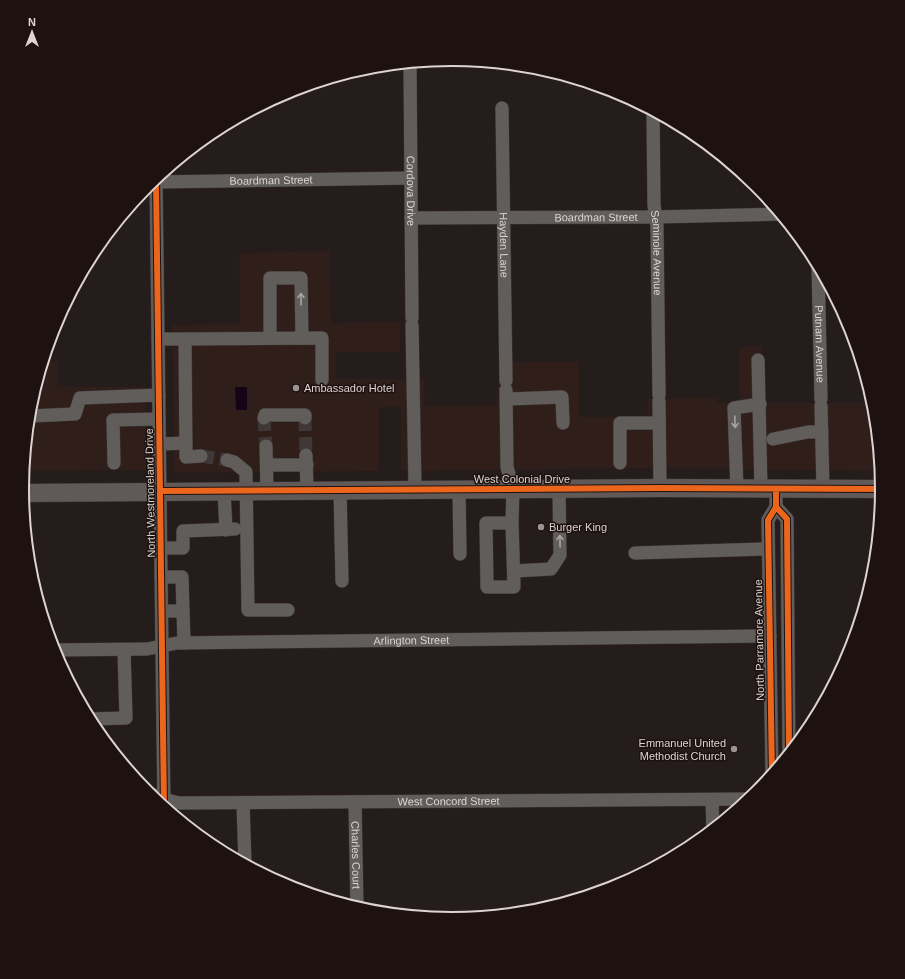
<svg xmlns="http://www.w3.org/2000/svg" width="905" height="979" font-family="Arial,sans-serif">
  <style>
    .built { fill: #2f1e1a }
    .water { fill: #170317 }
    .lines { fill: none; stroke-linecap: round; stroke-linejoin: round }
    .minor-tunnel { stroke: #403837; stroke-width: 13; stroke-dasharray: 13 6; stroke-linecap: butt }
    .minor-casing { stroke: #3d3736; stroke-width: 14 }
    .highway-casing { stroke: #3d3736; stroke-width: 19 }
    .minor { stroke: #605d5b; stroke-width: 13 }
    .highway { stroke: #605958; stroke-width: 18 }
    .cycleway-casing { stroke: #1d120f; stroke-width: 8 }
    .cycleway { stroke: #eb651d; stroke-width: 6 }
    .oneway { stroke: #aba4a2 }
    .poi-dot { fill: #9c9492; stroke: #1d120f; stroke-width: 1.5 }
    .labels { text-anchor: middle; stroke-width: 3; stroke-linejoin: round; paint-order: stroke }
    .street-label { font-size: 11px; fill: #ddd4d2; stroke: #1d120f }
    .poi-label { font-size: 11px; fill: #ddd4d2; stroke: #1d120f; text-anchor: start }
    .rim { fill: none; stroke: #ddd4d2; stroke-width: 2 }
  </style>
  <rect width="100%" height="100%" fill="#241d1c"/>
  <!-- built -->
  <path class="built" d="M330,251L331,323L400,322V352H336V379H424L425,406L497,405V386L512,385V362H579V417H647L648,399L717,398V403H739V347H762L763,403H874L881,471L642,468L401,471V407H379V471L174,473L172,325L240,324L239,253Z
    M44,361H57L58,387H145L147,470L24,471L30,405Z"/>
  <!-- water -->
  <path class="water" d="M235,387H247V410H236Z"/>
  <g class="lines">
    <!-- minor-tunnel -->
    <path class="minor-tunnel" d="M264,418L266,446
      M305,418L306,455
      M201,456L227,460"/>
    <!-- minor casing -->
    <g class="minor-casing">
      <g id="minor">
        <path id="s1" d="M410,63L412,318"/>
        <path id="s2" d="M502,108L506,381"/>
        <path id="s3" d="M653,111L654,205L657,226L659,395"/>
        <path d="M156,179L164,807"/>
        <path id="s4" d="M156,182L410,178"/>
        <path id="s5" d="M411,218L656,217L781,214"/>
        <path id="s6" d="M818,264L821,399"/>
        <path d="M412,325L415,489"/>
        <path d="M270,338V278H301L302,338"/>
        <path d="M158,339H185L186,457L201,456"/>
        <path d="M185,339L322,338V380"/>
        <path d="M758,360L761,489"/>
        <path d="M506,390L507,467L513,489L512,523H486L487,587H514L512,523"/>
        <path d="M507,399L562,397L563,423"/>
        <path d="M659,401L660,488"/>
        <path d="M821,406L823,489"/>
        <path d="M29,416L75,414L80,398L159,395"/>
        <path d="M264,418L265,415H305V418"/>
        <path d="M773,439L808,432H822"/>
        <path d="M160,444L186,443"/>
        <path d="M266,446L267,490"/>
        <path d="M306,455L307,490"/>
        <path d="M227,460L234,462L246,472L248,610H288"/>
        <path d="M114,463L113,420L159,419"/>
        <path d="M620,463V423H659"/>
        <path d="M267,465H307"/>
        <path d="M459,489L460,554"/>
        <path d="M737,489L734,408L760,404"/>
        <path d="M340,490L342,581"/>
        <path d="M224,491L226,530"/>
        <path d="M776,507L787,519L789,754"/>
        <path d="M161,548H183V531L235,529"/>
        <path d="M635,553L768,549"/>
        <path d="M514,571L551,569L560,555L559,489"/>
        <path d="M161,577H182L183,611H162"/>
        <path d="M183,611L184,643"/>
        <path id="s7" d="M54,650L147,649L177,643L770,636"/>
        <path d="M90,719L126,718L124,650"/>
        <path d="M772,776L768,520L776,507V489"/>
        <path id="s8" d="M149,794C160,795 168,802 180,803L750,799"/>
        <path d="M712,800L713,830"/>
        <path id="s9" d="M355,802L357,908"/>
        <path d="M243,803L245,864"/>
      </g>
    </g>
    <!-- highway casing -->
    <g class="highway-casing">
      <path id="highway" d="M22,493L660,488L883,489"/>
    </g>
    <!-- minor -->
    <use href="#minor" class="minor"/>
    <!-- highway -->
    <use href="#highway" class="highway"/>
    <!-- cycleway casing -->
    <g class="cycleway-casing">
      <path id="cycleway" d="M156,179L164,807
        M161,491L660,488L883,489
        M776,507L787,519L789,754
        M772,776L768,520L776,507V489"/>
    </g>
    <!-- cycleway -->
    <use href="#cycleway" class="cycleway"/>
  </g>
  <!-- one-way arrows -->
  <defs><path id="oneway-shaft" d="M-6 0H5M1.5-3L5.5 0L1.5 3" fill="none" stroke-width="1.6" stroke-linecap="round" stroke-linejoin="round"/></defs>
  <g class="oneway">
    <use href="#oneway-shaft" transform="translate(301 299) rotate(-91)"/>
    <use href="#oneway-shaft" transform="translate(735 422) rotate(88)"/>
    <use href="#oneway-shaft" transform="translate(560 541) rotate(-91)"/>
  </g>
  <!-- markers -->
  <g class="poi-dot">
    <circle cx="296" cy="388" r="4"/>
    <circle cx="541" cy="527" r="4"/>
    <circle cx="734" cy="749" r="4"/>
  </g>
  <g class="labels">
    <!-- street labels -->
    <g class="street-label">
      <text dy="4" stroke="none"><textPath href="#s4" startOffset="115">Boardman Street</textPath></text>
      <text dy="4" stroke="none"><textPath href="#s1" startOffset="128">Cordova Drive</textPath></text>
      <text dy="4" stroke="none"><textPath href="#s5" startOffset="185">Boardman Street</textPath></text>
      <text dy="4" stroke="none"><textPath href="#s2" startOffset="137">Hayden Lane</textPath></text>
      <text dy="4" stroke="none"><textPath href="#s3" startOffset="142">Seminole Avenue</textPath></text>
      <text dy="4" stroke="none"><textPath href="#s6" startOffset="80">Putnam Avenue</textPath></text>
      <text x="522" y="483">West Colonial Drive</text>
      <text transform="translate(150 493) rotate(-91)" y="4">North Westmoreland Drive</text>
      <text dy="4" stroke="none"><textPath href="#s7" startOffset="358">Arlington Street</textPath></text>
      <text transform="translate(759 640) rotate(-91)" y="4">North Parramore Avenue</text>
      <text dy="4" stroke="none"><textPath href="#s8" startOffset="301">West Concord Street</textPath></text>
      <text dy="4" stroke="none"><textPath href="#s9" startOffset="53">Charles Court</textPath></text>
    </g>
    <!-- poi labels -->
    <g class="poi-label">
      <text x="304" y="392">Ambassador Hotel</text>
      <text x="549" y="531">Burger King</text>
      <text x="726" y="747" text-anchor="end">Emmanuel United<tspan x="726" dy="13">Methodist Church</tspan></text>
    </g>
  </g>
  <!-- crop -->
  <path d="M0 0H905V979H0ZM29 489a423 423 0 1 1 846 0a423 423 0 1 1-846 0Z" fill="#1d120f" fill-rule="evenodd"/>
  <path class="rim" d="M29 489a423 423 0 1 1 846 0a423 423 0 1 1-846 0Z"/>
  <!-- north arrow -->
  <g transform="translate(32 32)" stroke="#1d120f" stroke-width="3" paint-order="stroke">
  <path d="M0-3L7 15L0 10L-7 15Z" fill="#ddd4d2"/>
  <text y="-6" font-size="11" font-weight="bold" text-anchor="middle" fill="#ddd4d2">N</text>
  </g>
</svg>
